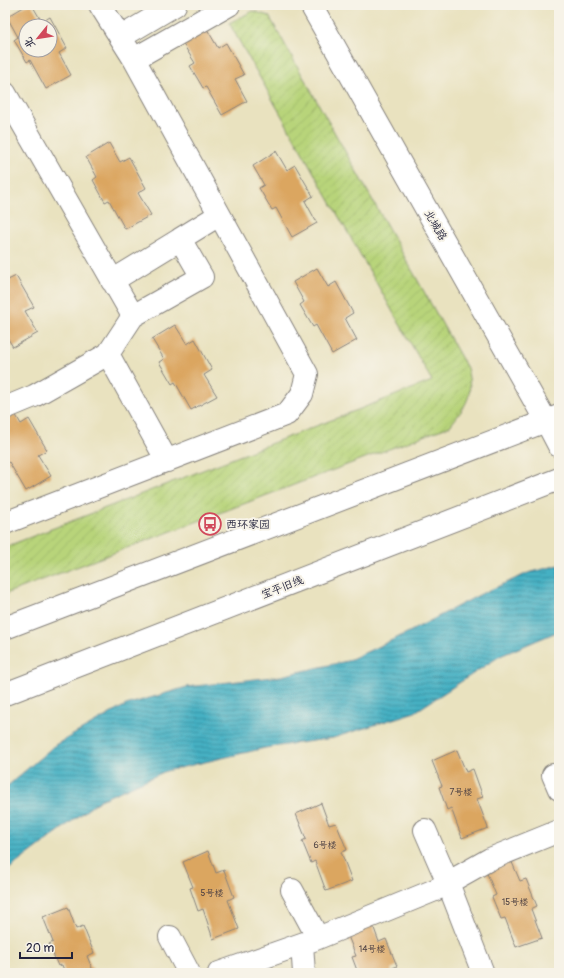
<svg xmlns="http://www.w3.org/2000/svg" width="564" height="978" font-family="Pangolin,'LXGW WenKai TC',sans-serif">
  <style>
    .garden { fill: url(#garden-furrows); stroke: #6d7b5a }
    .water { fill: url(#water-rules); stroke: #34697f }
    .building { fill: #dba661; fill-rule: evenodd }
    .lines { fill: none; stroke-linecap: round; stroke-linejoin: round }
    .minor-casing { stroke: #86827d; stroke-width: 24 }
    .major-casing { stroke: #86827d; stroke-width: 24 }
    .minor { stroke: #fff; stroke-width: 22 }
    .major { stroke: #fff; stroke-width: 22 }
    .labels { text-anchor: middle; stroke-width: 4; stroke-linejoin: round; paint-order: stroke }
    .number-label { font-size: 9px; fill: #504344 }
    .street-label { font-size: 11px; fill: #22223b; stroke: #f7f3e8 }
    .poi-label { font-size: 11px; fill: #22223b; stroke: #f7f3e8; text-anchor: start }
  </style>
  <defs>
    <pattern id="garden-furrows" width="10" height="10" patternUnits="userSpaceOnUse"><rect width="10" height="10" fill="#b8d47a"/><path d="M-1 1l2-2M0 10L10 0M9 11l2-2" fill="none" stroke="#9eb66a"/></pattern>
    <pattern id="water-rules" width="6" height="5" patternUnits="userSpaceOnUse"><rect width="6" height="5" fill="#45b0c3"/><path d="M0 2.5h6" fill="none" stroke="#398fa0"/></pattern>
  </defs>
  <rect width="100%" height="100%" fill="#f7f3e8"/>
  <filter id="ink" filterUnits="userSpaceOnUse"><feTurbulence type="fractalNoise" baseFrequency=".025" numOctaves="2"/><feDisplacementMap in="SourceGraphic" scale="8" xChannelSelector="R" yChannelSelector="G"/><feConvolveMatrix kernelMatrix="1 2 1 2 8 2 1 2 1" color-interpolation-filters="sRGB"/></filter>
  <filter id="wash" filterUnits="userSpaceOnUse"><feTurbulence type="fractalNoise" baseFrequency=".012" numOctaves="4" result="noise"/><feDisplacementMap in="SourceGraphic" scale="16" xChannelSelector="R" yChannelSelector="G"/><feGaussianBlur stdDeviation="0.9" result="paint"/><feColorMatrix in="noise" values="0 0 0 0 0 0 0 0 0 0 0 0 0 0 0 0 0 1.4 0 .05"/><feComposite in="paint" operator="in"/></filter>
  <g filter="url(#wash)">
    <rect width="100%" height="100%" fill="#e9e2bf"/>
    <!-- garden -->
    <path class="garden" d="M253,11L269,16L467,368C474,396 467,404 450,426L5,594V547L432,381L229,23Z"/>
    <!-- water -->
    <path class="water" d="M559,565V631L500,656L415,712L333,738L265,748L166,771L100,800L5,872V788L55,745L126,705L187,687L281,676L347,661L405,634L481,594L528,573Z"/>
    <g id="blocks">
      <!-- building -->
      <path class="building" d="M27,5H32L42,22L50,17L67,48L59,53L71,75L46,89L30,60L27,62L14,40L18,37L7,17ZM26,26H50V50H26Z
        M207,29L218,48L226,43L244,75L235,79L247,101L222,115L206,87L203,88L190,66L195,63L183,44Z
        M109,143L120,162L129,157L146,188L138,193L151,215L125,229L109,200L105,202L93,180L97,177L86,157Z
        M276,151L287,170L295,165L313,196L305,201L317,223L292,237L276,208L272,210L259,188L264,185L253,166Z
        M317,268L328,287L336,282L353,313L345,318L357,340L332,354L316,325L313,327L300,305L304,302L293,282Z
        M5,275L8,280L16,276L34,307L25,311L38,333L13,347L5,334Z
        M175,325L187,344L195,339L212,370L204,375L217,396L191,410L175,382L172,384L159,362L164,359L152,339Z
        M10,405L21,424L29,419L47,450L38,455L51,476L26,491L9,462L6,464L5,463V408Z
        M457,750L466,772L473,769L483,797L477,799L488,828L462,838L451,808L447,810L439,787L442,786L432,761Z
        M321,803L329,825L336,823L347,850L341,852L352,881L326,891L315,861L311,863L302,841L306,839L296,814Z
        M208,851L216,873L224,870L234,897L228,900L239,929L213,939L203,909L198,911L190,888L193,887L183,862Z
        M511,860L520,881L526,879L537,906L531,909L542,938L516,947L505,918L501,919L492,897L496,895L486,871Z
        M68,907L76,929L83,926L94,953L87,956L94,973H65L62,965L58,966L49,944L53,942L43,917Z
        M371,920L379,942L386,939L397,966L391,969L392,973H358L352,957L356,956L346,931Z"/>
    </g>
  </g>
  <g filter="url(#ink)">
    <use href="#blocks" fill-opacity="0" stroke="#86827d" stroke-width="1"/>
    <g class="lines">
      <!-- minor casing -->
      <g class="minor-casing">
        <path id="minor" d="M311,5L546,421L559,446
          M121,37L175,5
          M134,59L229,5
          M5,93L133,316
          M112,281L184,237
          M108,354L167,461
          M5,408L34,396L108,354L133,316L202,277L180,239L219,215
          M5,523L287,414L302,394L307,374L134,59L100,5
          M553,775L559,789
          M425,830L448,883L483,973
          M292,890L318,938
          M170,937L189,973
          M302,944L304,973
          M219,973L313,940L435,890L490,859L559,831"/>
      </g>
      <!-- major casing -->
      <g class="major-casing">
        <path id="major" d="M5,628L559,416
          M5,694L559,479"/>
      </g>
      <!-- minor -->
      <use href="#minor" class="minor"/>
      <!-- major -->
      <use href="#major" class="major"/>
    </g>
  </g>
  <!-- icons -->
  <defs>
    <g id="bus-ring" transform="scale(1.15)"><circle r="9.5" fill="#f7f3e8" stroke="#d1495b" stroke-width="1.5"/><path d="M-5-6H5V4H4V6H2V4H-2V6H-4V4H-5ZM-3.5-4V0h7V-4ZM-3.5 1.2v1.5H-2V1.2ZM2 1.2v1.5H3.5V1.2Z" fill="#d1495b"/></g>
  </defs>
  <g fill-rule="evenodd">
    <use href="#bus-ring" x="210" y="524"/>
  </g>
  <g class="labels">
    <!-- number labels -->
    <g class="number-label">
      <text x="461" y="795">7号楼</text>
      <text x="325" y="848">6号楼</text>
      <text x="212" y="896">5号楼</text>
      <text x="515" y="905">15号楼</text>
      <text x="372" y="952">14号楼</text>
    </g>
    <!-- street labels -->
    <g class="street-label">
      <text transform="translate(436 225) rotate(60)" y="4">北城路</text>
      <text transform="translate(282 587) rotate(-21)" y="4">宝平旧线</text>
    </g>
    <!-- poi labels -->
    <g class="poi-label">
      <text x="226" y="528">西环家园</text>
    </g>
  </g>
  <!-- margin -->
  <rect width="564" height="978" fill="none" stroke="#f7f3e8" stroke-width="20"/>
  <!-- north arrow -->
  <g transform="translate(38 38) rotate(240)"><circle r="19" fill="#f7f3e8" stroke="#a29fa3"/>
  <path d="M0-3L7 15L0 10L-7 15Z" fill="#d1495b"/>
  <text y="-6" font-size="11" font-weight="bold" text-anchor="middle" fill="#22223b">北</text>
  </g>
  <!-- scale -->
  <path d="M20 952v6h52v-6" fill="none" stroke="#22223b" stroke-width="2"/>
  <text x="26" y="952" font-size="12" fill="#22223b" stroke="#f7f3e8" stroke-width="3" paint-order="stroke">20 m</text>
</svg>
